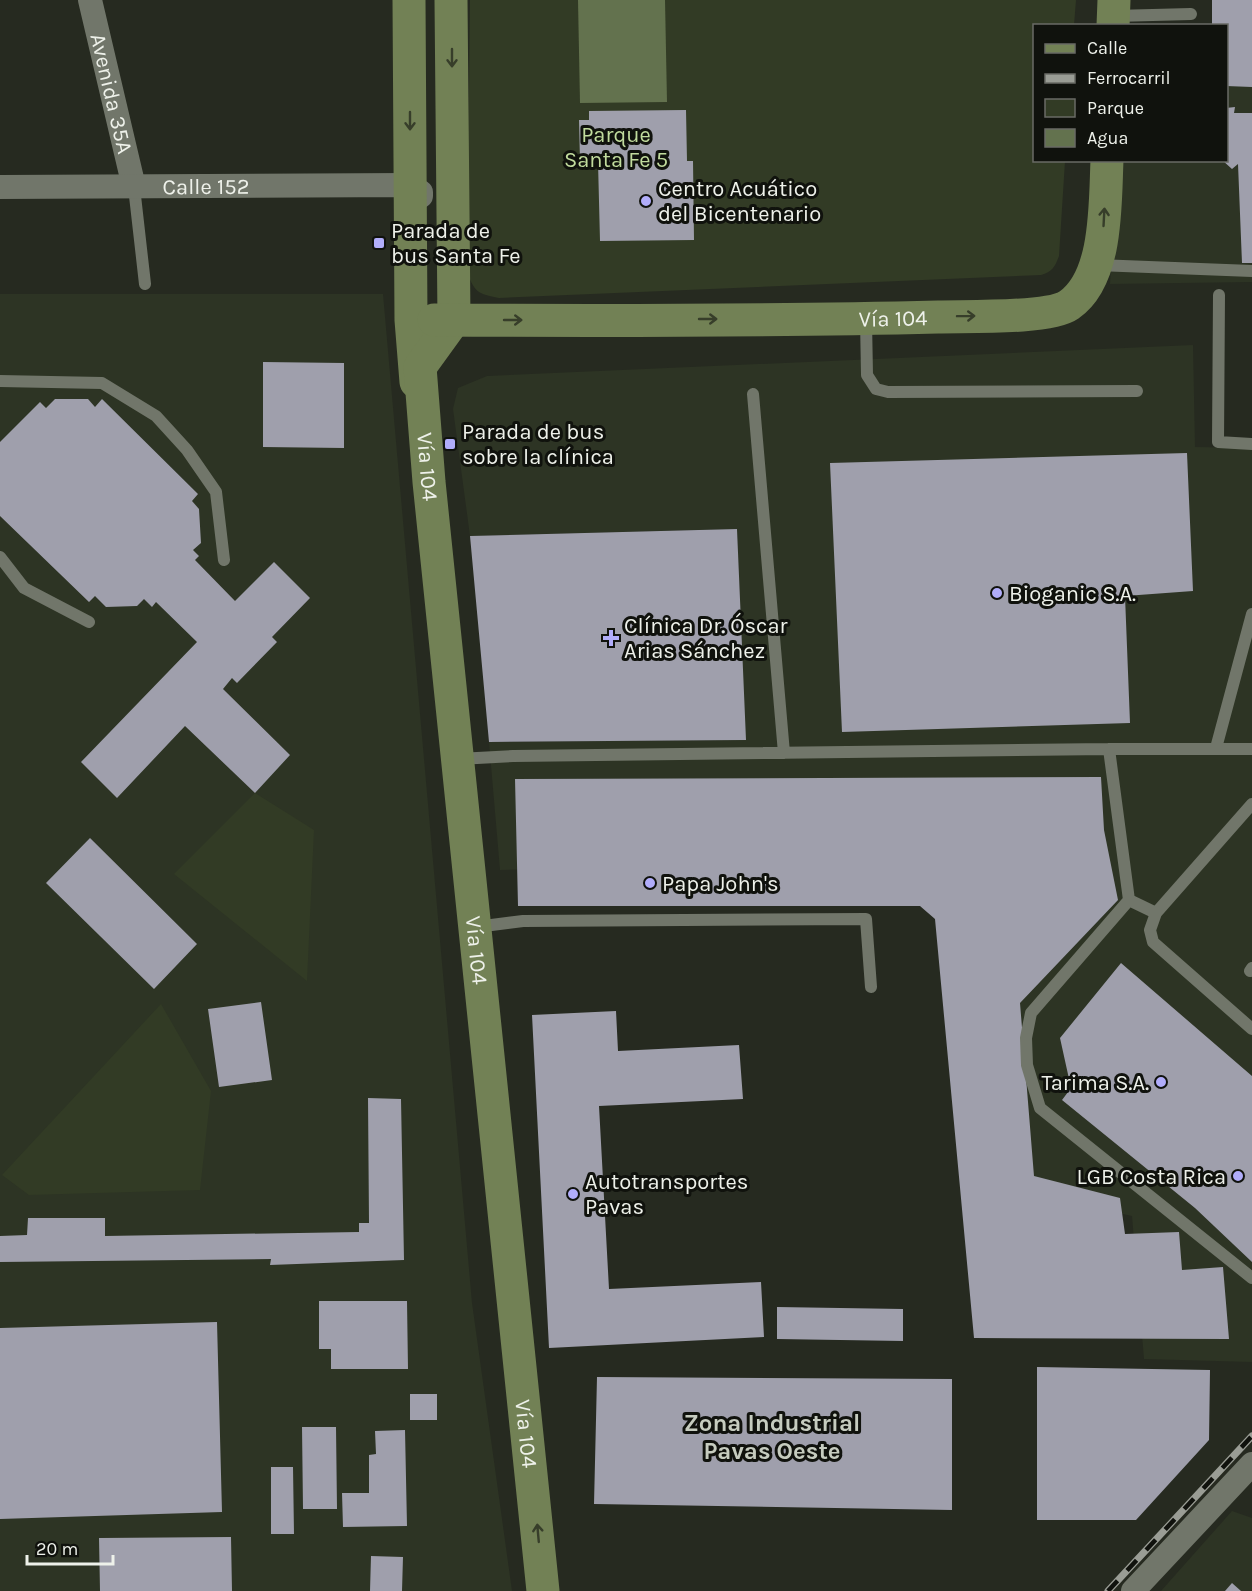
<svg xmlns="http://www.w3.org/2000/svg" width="1252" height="1591" font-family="Karla,sans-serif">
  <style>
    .built { fill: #2d3424 }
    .green { fill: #323b25 }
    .water { fill: #63724e }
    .building { fill: #9f9fac }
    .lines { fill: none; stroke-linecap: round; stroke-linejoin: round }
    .lane { stroke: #71766a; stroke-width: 12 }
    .street { stroke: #71766a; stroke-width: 24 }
    .secondary { stroke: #728155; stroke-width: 33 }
    .rail-casing { stroke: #9a9d95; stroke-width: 7 }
    .rail { stroke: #10120d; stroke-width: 4.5; stroke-dasharray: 14; stroke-linecap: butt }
    .oneway { stroke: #373e2a }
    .poi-dot { fill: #b1adfa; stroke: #10120d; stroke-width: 2 }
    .labels { text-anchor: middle; stroke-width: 6; stroke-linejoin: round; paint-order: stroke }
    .street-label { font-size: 22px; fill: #eef1ea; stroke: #10120d }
    .park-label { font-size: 22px; fill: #c1db9d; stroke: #10120d }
    .poi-label { font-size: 22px; fill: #eef1ea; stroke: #10120d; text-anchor: start }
    .neighbourhood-label { font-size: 24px; font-weight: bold; fill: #c6ccbf; stroke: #10120d }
  </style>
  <rect width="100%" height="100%" fill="#262a20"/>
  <!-- built -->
  <path class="built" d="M1227,86H1252V282L1110,284L1116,161L1226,160Z
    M0,294H383L472,1303L512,1591H0Z
    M1193,345L1195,447L1252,448V1362L1144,1359L1132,1216L1033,1194L1004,858L500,870L489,742L745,740L737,529L470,536L453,409L458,388L487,376Z
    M1232,1511L1252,1518V1591H1161Z"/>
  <!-- green -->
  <path class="green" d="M470,0H1076L1074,25L1034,26V160L1065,161L1059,256C1055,267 1052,272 1041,275L499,298C478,294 474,292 467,271Z
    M255,793L314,830L307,981L174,874Z
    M161,1004L211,1091L200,1190L29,1195L2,1175Z"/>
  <!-- water -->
  <path class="water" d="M578,0H665L667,102L580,103Z"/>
  <!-- building -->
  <path class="building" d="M1212,0H1252V87L1226,86V26H1212Z
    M1235,107L1234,113H1252V263H1242L1238,164L1232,169L1222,160H1226V108Z
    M686,110L687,161H693L694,240L600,241L598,162H580L579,120H589V111Z
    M263,362L344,363V448L263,447Z
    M55,399H88L95,407L102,399L198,494L192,501L199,509L201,543L193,550L199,556L195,560L235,601L274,562L310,598L272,637L277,642L237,683L232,678L223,689L290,755L255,793L185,726L117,798L81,762L197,642L156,602L152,607L144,599L137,606L106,607L95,596L89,602L0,516V442L40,402L46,408Z
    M1187,453L1193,591L1125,596L1130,723L842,732L830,463Z
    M737,529L746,740L489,742L470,536Z
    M1101,777L1104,830L1118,900L1020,1003L1034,1176L1120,1198L1125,1234L1179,1232L1182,1270L1223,1267L1229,1339L974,1338L935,919L920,906H518L515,779Z
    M90,838L197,944L154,989L46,883Z
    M1121,963L1252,1076V1262L1195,1208L1062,1100L1071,1088L1060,1038Z
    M261,1002L272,1080L219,1087L208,1009Z
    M616,1011L618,1051L739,1045L743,1099L599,1106L609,1289L761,1282L764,1337L549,1348L532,1015Z
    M368,1098L401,1099L404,1260L270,1265L271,1259L0,1262V1236L27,1235L28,1218H105V1236L359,1232V1223H369Z
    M319,1301H407L408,1369H331V1349H319Z
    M777,1307L903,1309V1341L777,1339Z
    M217,1322L222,1512L0,1519V1328Z
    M1037,1367L1210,1370L1209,1440L1136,1520H1037Z
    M597,1377L952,1379V1510L594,1504Z
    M410,1394H437V1420H410Z
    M302,1427H336L337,1509H303Z
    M405,1430L407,1526L343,1527L342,1493H369V1455L376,1454L375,1431Z
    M271,1467H293L294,1534H271Z
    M231,1537L232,1591H100L99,1538Z
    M371,1556L403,1557L402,1591H370Z
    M1232,1583L1241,1591H1225Z"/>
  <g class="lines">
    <!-- lane -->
    <path class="lane" d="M1114,16L1191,14
      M134,187L145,284
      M1097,265L1252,271
      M1219,295L1218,442L1252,444
      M866,320L867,375L876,389L888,392L1137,391
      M0,381L102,383L156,416L187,450L216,492L224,560
      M753,394L784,753
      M0,557L24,588L89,622
      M1216,748L1252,614
      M1109,749L1129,900L1031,1013L1026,1038L1027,1065L1040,1108L1252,1278
      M458,759L513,756L1109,749H1252
      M1252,804L1156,913L1150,930L1153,942L1252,1029
      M1129,900L1156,913
      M476,927L523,921L866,919L871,987
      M1250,971L1252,968"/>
    <!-- street -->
    <g class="street">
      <path id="s1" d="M90,0L134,187"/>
      <path id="s2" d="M0,187L410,185L421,192V196"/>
      <path d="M1133,1591L1252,1464"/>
    </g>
    <!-- secondary -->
    <g class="secondary">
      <path d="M409,0L411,320L416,382"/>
      <path id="s3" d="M451,0L454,320L420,367L429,482L543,1591"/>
      <path d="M1113,26L1114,0"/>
      <path id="s4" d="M434,320C602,321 770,321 938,317C966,316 1049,319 1069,305C1108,278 1105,203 1107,160"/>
    </g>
    <!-- rail casing -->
    <g class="rail-casing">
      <path id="rail" d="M1108,1591L1252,1436"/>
    </g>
    <!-- rail -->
    <use href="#rail" class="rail"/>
  </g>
  <!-- one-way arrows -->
  <defs><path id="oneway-shaft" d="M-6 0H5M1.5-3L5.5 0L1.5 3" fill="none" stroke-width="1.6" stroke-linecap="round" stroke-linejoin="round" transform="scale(1.5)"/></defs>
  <g class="oneway">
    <use href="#oneway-shaft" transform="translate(452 58) rotate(90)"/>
    <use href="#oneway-shaft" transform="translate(410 121) rotate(90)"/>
    <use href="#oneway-shaft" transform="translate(1104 217) rotate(-87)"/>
    <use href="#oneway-shaft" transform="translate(966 316) rotate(-1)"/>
    <use href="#oneway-shaft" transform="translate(708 319)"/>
    <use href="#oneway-shaft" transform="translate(513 320)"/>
    <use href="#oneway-shaft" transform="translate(538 1533) rotate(-95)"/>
  </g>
  <!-- markers -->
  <g class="poi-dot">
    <circle cx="646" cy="201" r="6"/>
    <rect x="373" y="237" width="12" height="12" rx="3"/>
    <rect x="444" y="438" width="12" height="12" rx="3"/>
    <circle cx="997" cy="593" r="6"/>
    <path d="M608 629h6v6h6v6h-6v6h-6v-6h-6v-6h6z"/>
    <circle cx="650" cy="883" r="6"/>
    <circle cx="1161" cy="1082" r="6"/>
    <circle cx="1238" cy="1176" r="6"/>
    <circle cx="573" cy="1194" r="6"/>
  </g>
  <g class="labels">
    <!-- street labels -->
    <g class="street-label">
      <text dy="8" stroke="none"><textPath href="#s1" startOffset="96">Avenida 35A</textPath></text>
      <text dy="8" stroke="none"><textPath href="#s2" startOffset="206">Calle 152</textPath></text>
      <text dy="8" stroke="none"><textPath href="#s4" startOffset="459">Vía 104</textPath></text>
      <text dy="8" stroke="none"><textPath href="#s3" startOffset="478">Vía 104</textPath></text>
      <text dy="8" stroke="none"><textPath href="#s3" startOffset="964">Vía 104</textPath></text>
      <text dy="8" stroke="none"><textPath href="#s3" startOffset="1450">Vía 104</textPath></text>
    </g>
    <!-- park labels -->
    <g class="park-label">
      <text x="616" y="142">Parque<tspan x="616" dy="25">Santa Fe 5</tspan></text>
    </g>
    <!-- poi labels -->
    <g class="poi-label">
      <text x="658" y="196">Centro Acuático<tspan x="658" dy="25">del Bicentenario</tspan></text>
      <text x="391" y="238">Parada de<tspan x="391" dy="25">bus Santa Fe</tspan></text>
      <text x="462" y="439">Parada de bus<tspan x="462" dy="25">sobre la clínica</tspan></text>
      <text x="1009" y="601">Bioganic S.A.</text>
      <text x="624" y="633">Clínica Dr. Óscar<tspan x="624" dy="25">Arias Sánchez</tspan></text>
      <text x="662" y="891">Papa John's</text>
      <text x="1149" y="1090" text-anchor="end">Tarima S.A.</text>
      <text x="1226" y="1184" text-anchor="end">LGB Costa Rica</text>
      <text x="585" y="1189">Autotransportes<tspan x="585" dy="25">Pavas</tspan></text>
    </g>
    <!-- neighbourhood labels -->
    <g class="neighbourhood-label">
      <text x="772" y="1431">Zona Industrial<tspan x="772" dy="28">Pavas Oeste</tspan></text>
    </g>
  </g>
  <!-- legend -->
  <rect x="1033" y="24" width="195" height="138" fill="#10120d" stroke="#696b65" stroke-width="1.5"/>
  <rect x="1045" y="44" width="30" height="9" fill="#728155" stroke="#696b65" stroke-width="1.5"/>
  <text x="1087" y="54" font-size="18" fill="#eef1ea">Calle</text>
  <rect x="1045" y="74" width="30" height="9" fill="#9a9d95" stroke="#696b65" stroke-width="1.5"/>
  <text x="1087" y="84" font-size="18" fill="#eef1ea">Ferrocarril</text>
  <rect x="1045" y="99" width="30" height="18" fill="#323b25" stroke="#696b65" stroke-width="1.5"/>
  <text x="1087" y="114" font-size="18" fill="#eef1ea">Parque</text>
  <rect x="1045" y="129" width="30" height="18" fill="#63724e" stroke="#696b65" stroke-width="1.5"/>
  <text x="1087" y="144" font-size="18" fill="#eef1ea">Agua</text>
  <!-- scale -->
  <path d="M27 1555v9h86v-9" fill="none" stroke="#eef1ea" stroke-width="3"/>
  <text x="36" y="1555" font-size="18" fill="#eef1ea" stroke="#10120d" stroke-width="4.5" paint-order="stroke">20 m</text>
</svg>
